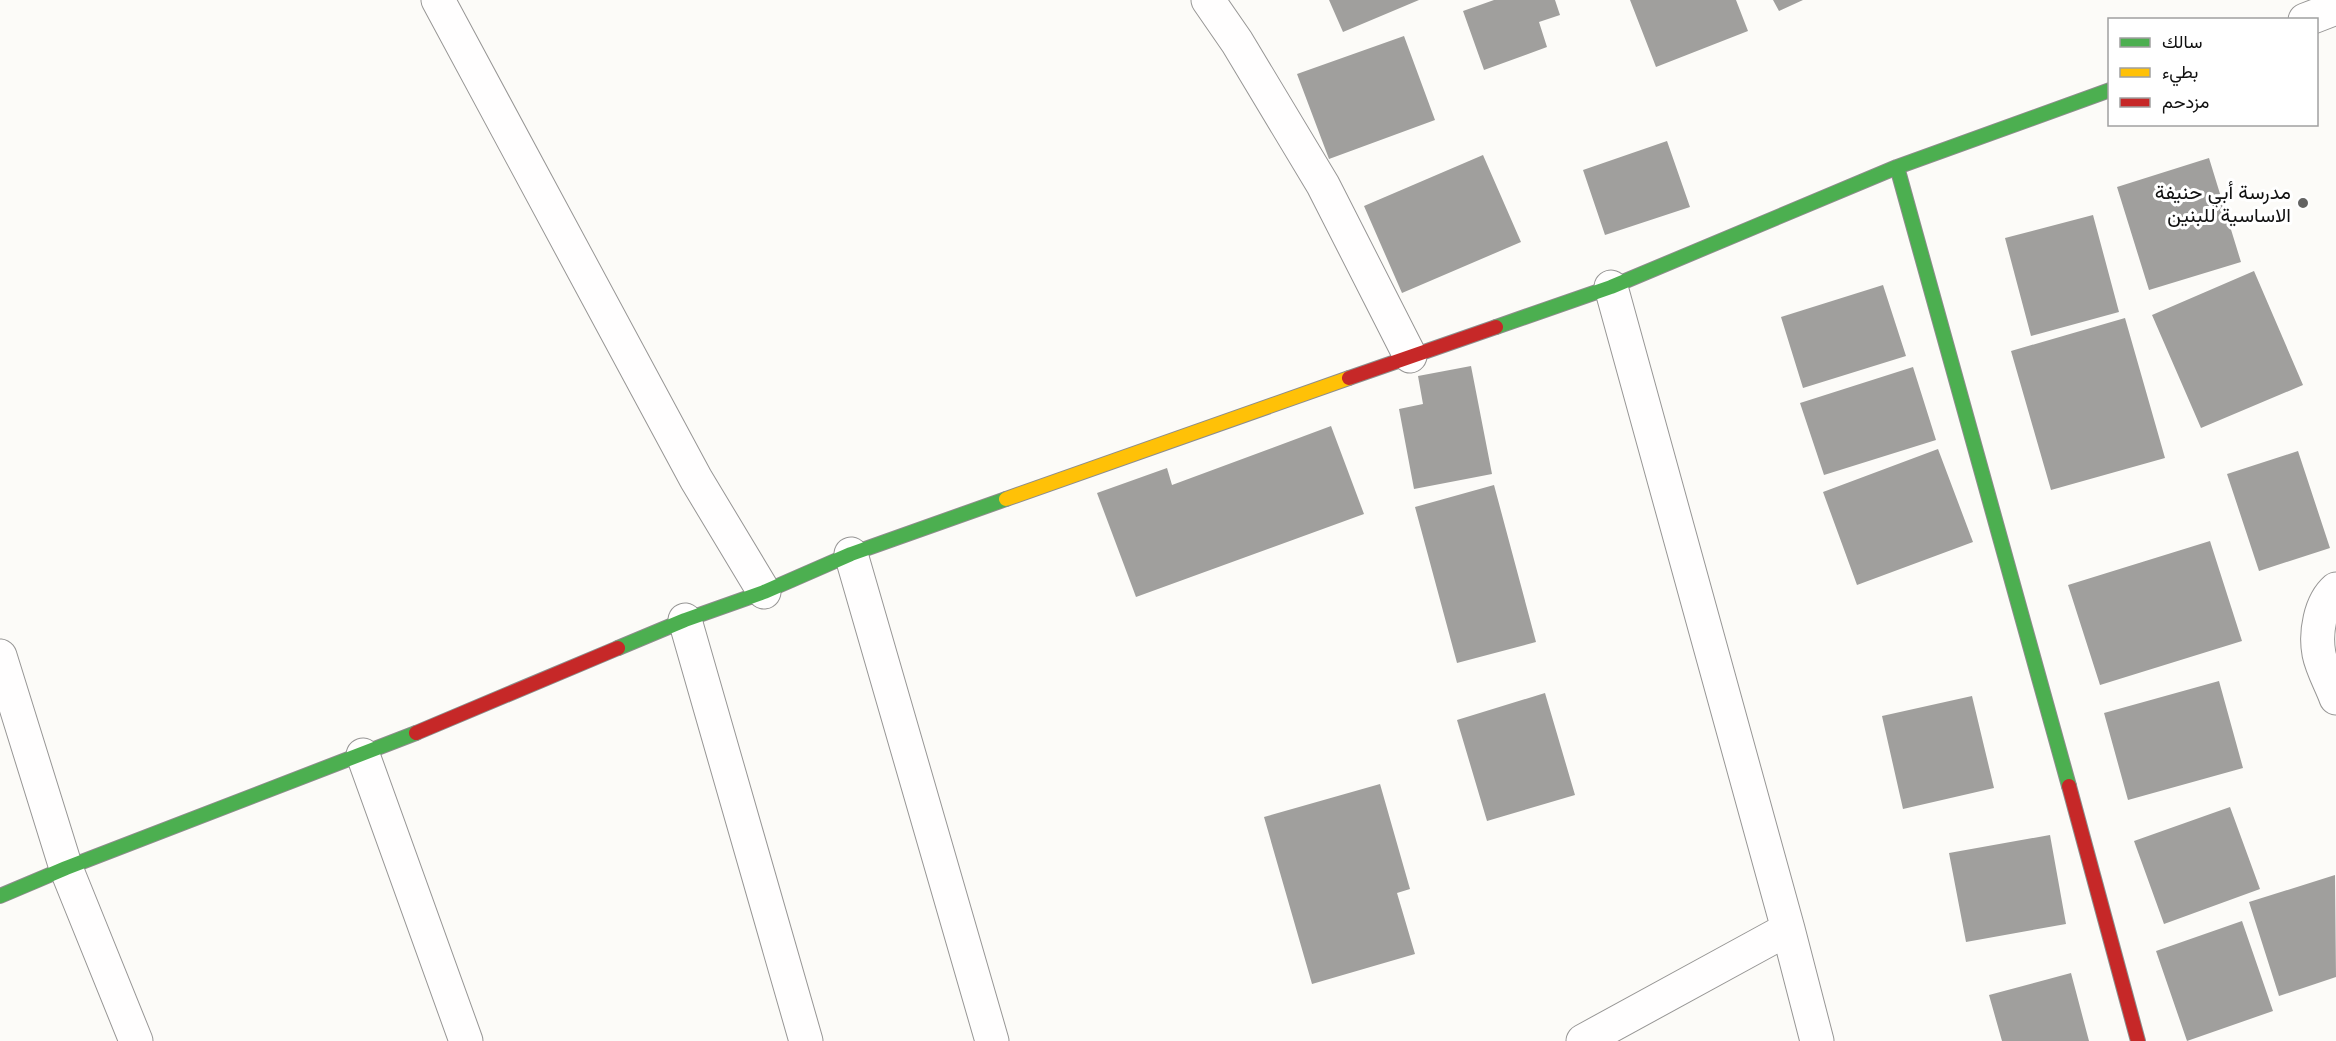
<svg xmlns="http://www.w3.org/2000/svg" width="2336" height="1041" font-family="'Noto Serif',Vazirmatn,serif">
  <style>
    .building { fill: #a09f9d }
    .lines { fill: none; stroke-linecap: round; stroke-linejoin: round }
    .street-casing { stroke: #979695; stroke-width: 35 }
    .fast-casing { stroke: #8d8d8c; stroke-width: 16 }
    .slow-casing { stroke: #8d8d8c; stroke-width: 16 }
    .jam-casing { stroke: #8d8d8c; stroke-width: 16 }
    .street { stroke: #fffefe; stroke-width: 33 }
    .fast { stroke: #4caf50; stroke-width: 14 }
    .slow { stroke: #ffc107; stroke-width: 14 }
    .jam { stroke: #c62828; stroke-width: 14 }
    .poi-dot { fill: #636362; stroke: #fff; stroke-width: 2 }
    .labels { text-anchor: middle; stroke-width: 6; stroke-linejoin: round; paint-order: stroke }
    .poi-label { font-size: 20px; fill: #111; stroke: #fff; text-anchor: end }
  </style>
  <rect width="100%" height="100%" fill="#fcfbf8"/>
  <!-- building -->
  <path class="building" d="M1329,0H1419L1343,32Z
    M1494,0H1555L1560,15L1539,22L1547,47L1484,70L1463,11Z
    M1630,0H1736L1748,31L1656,67Z
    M1773,0H1803L1779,11Z
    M1404,36L1435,120L1329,159L1297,74Z
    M1667,141L1690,207L1605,235L1583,170Z
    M1483,155L1521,242L1402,293L1364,206Z
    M2209,158L2241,262L2149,290L2117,187Z
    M2093,215L2119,312L2031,336L2005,238Z
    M2254,271L2303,385L2201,428L2152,315Z
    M1883,285L1906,356L1803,388L1781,317Z
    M2125,318L2165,458L2051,490L2011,351Z
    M1471,366L1492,474L1414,489L1399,409L1423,404L1418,376Z
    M1913,367L1936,440L1824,475L1800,403Z
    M1331,426L1364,514L1136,597L1097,493L1167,468L1172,485Z
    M1938,449L1973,542L1857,585L1823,492Z
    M2298,451L2330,548L2259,571L2227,474Z
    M1494,485L1536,642L1457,663L1415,507Z
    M2210,541L2242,641L2100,685L2068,585Z
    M2219,681L2243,768L2128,800L2104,713Z
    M1545,693L1575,795L1487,821L1457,720Z
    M1972,696L1994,788L1903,809L1882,716Z
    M1380,784L1410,889L1397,893L1415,954L1312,984L1264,817Z
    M2230,807L2260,889L2164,924L2134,841Z
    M2050,835L2066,924L1966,942L1949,853Z
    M2335,875L2336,977L2279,996L2249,902Z
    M2242,921L2273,1011L2187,1041L2156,951Z
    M2071,973L2089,1041H2002L1989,995Z"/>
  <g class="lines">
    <!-- street casing -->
    <g class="street-casing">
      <path id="street" d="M438,0L696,479L764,592
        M1208,0L1237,42L1323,185L1410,356
        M2305,20L2336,8
        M1611,287L1788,929L1817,1041
        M851,554L992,1041
        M2336,589C2320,603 2315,633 2319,654C2322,669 2331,684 2336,698
        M685,620L806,1041
        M0,656L66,868L136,1041
        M363,755L466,1041
        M1583,1041L1788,929"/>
    </g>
    <!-- fast casing -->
    <g class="fast-casing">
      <path id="fast" d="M1897,167L2069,786
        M1496,327L1611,287L1897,167L2110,90
        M618,648L685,620L764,592L851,554L1006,499
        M0,896L66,868L416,733"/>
    </g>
    <!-- slow casing -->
    <g class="slow-casing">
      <path id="slow" d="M1006,499L1349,378"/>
    </g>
    <!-- jam casing -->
    <g class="jam-casing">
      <path id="jam" d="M1349,378L1496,327
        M416,733L618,648
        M2069,786L2138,1041"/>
    </g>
    <!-- street -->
    <use href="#street" class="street"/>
    <!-- fast -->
    <use href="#fast" class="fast"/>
    <!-- slow -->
    <use href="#slow" class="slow"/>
    <!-- jam -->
    <use href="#jam" class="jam"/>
  </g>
  <!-- markers -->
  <circle class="poi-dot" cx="2303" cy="203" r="6"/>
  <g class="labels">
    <!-- poi labels -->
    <g class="poi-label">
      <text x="2291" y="199">مدرسة أبي حنيفة<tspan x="2291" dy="23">الاساسية للبنين</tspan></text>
    </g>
  </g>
  <!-- legend -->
  <rect x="2108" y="18" width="210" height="108" fill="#ffffff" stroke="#a0a0a0" stroke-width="1.5"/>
  <rect x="2120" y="38" width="30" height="9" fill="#4caf50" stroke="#a0a0a0" stroke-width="1.5"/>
  <text x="2162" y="48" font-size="18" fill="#111111">سالك</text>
  <rect x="2120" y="68" width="30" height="9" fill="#ffc107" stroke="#a0a0a0" stroke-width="1.5"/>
  <text x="2162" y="78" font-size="18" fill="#111111">بطيء</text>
  <rect x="2120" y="98" width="30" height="9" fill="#c62828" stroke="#a0a0a0" stroke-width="1.5"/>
  <text x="2162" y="108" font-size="18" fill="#111111">مزدحم</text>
</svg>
